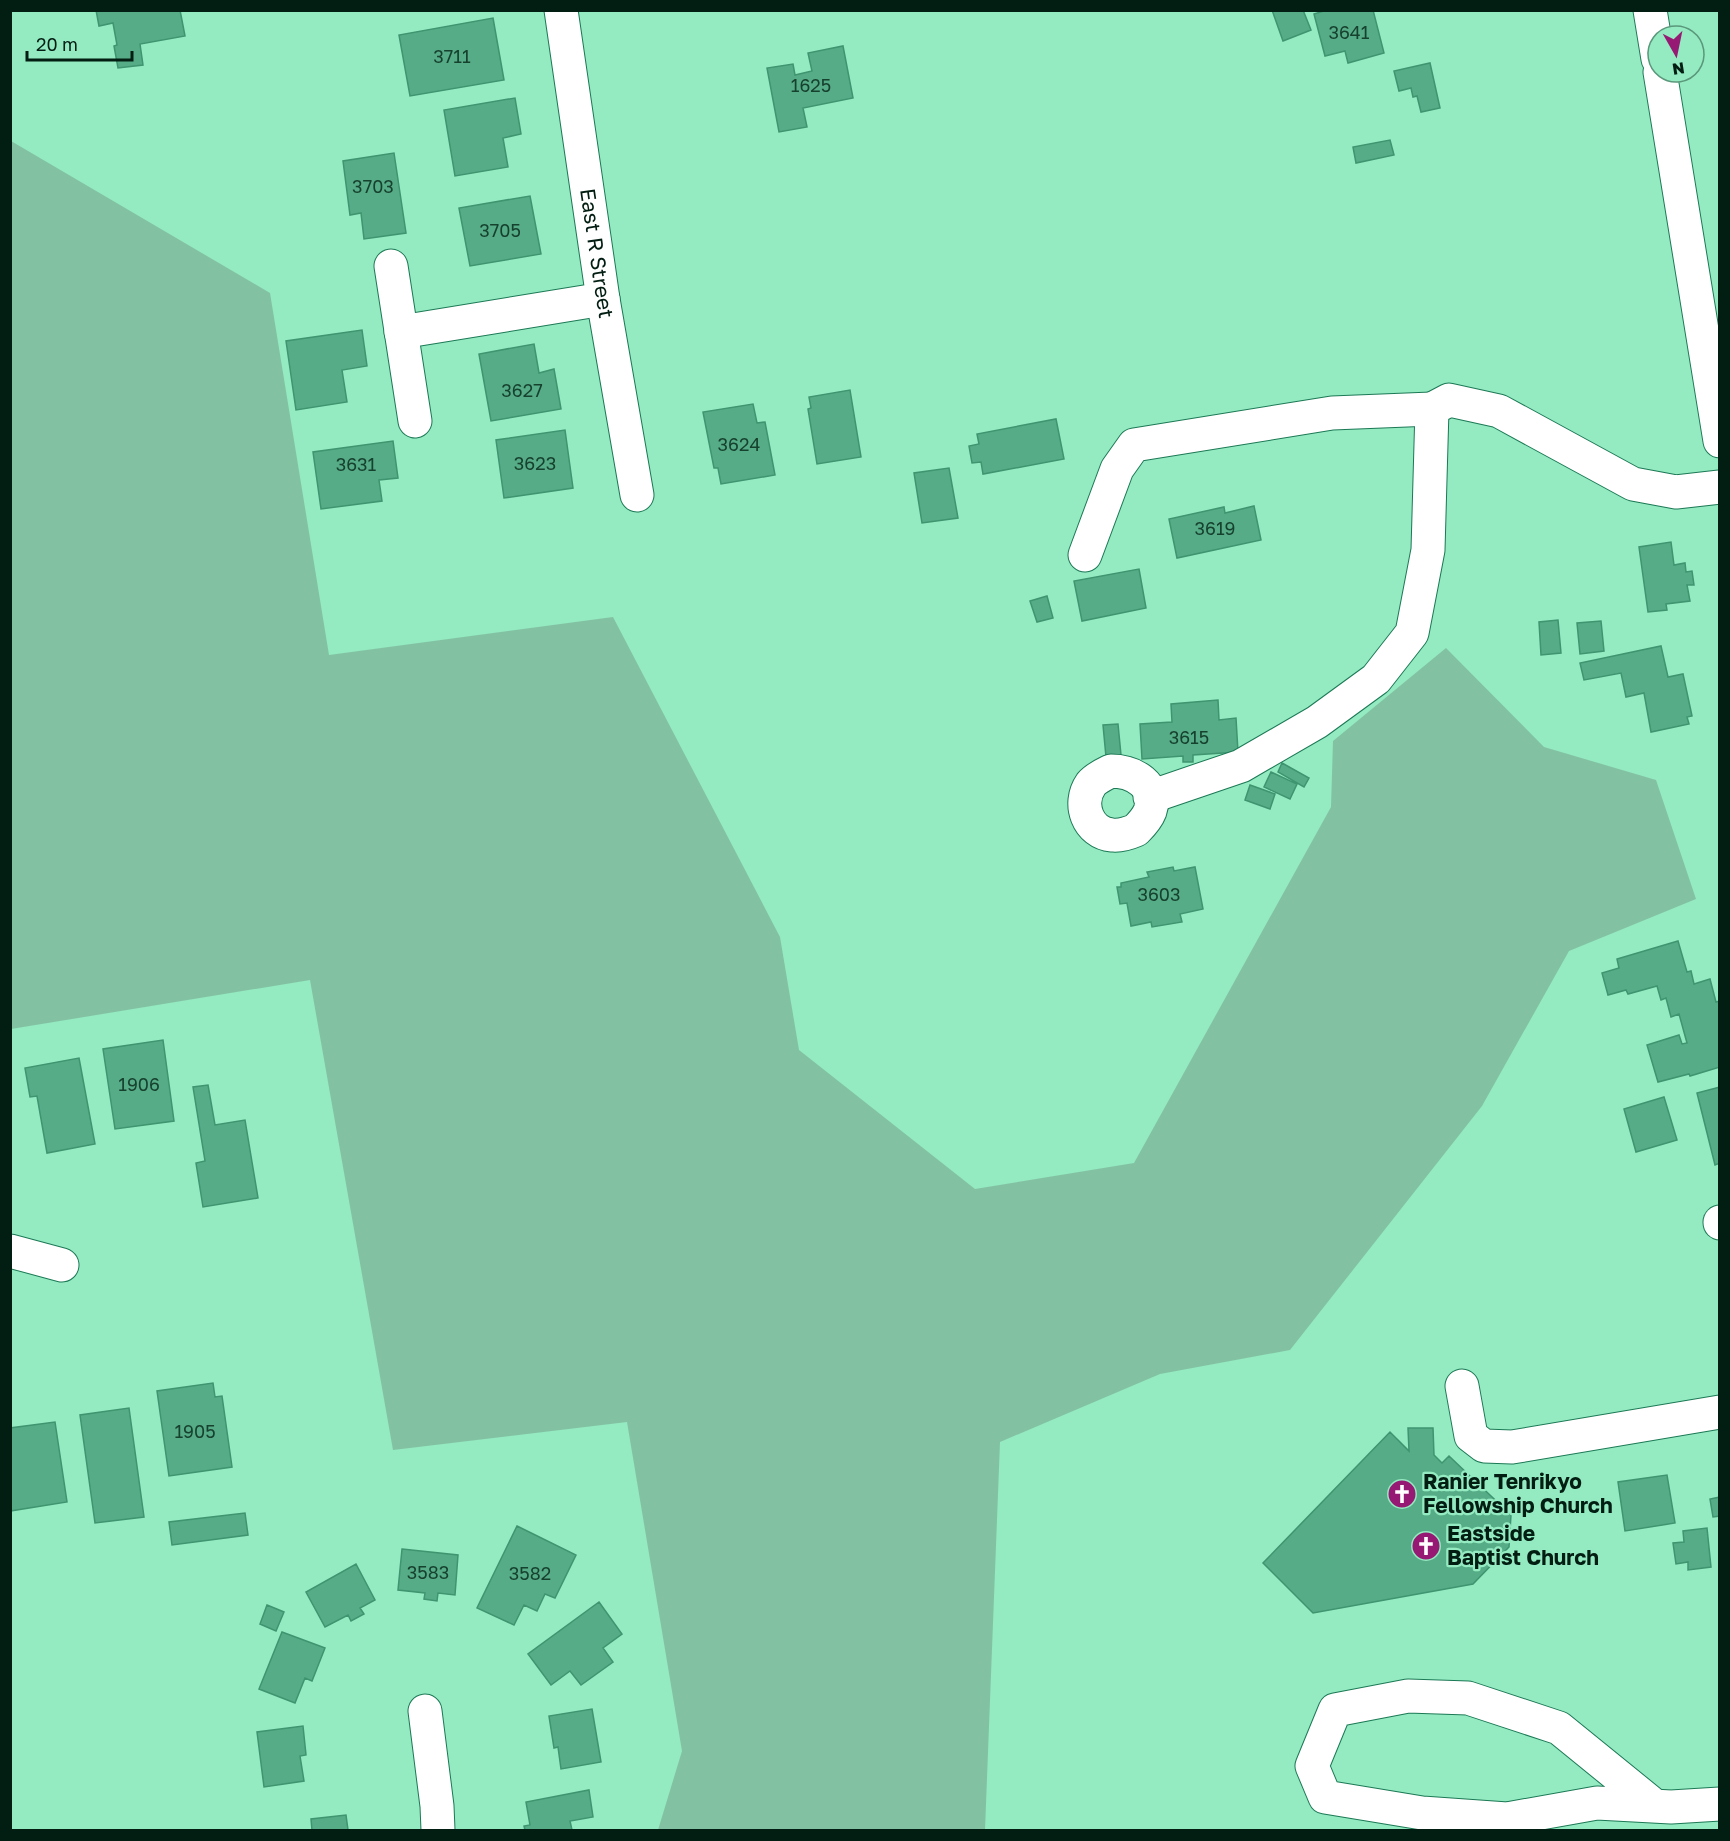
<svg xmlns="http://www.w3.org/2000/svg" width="1730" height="1841" font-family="'Golos Text',sans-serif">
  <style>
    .green { fill: #82c2a3 }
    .building { fill: #56ac86; stroke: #3e9570; stroke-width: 1.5 }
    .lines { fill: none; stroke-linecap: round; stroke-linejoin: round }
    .minor-casing { stroke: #1b7955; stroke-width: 35 }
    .major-casing { stroke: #1b7955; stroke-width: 35 }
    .minor { stroke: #fff; stroke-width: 33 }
    .major { stroke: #fff; stroke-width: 33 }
    .labels { text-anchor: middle; stroke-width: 4.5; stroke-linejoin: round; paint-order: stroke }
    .number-label { font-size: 18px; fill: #17412f }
    .street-label { font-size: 21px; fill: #021d12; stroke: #94eac1 }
    .poi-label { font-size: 21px; font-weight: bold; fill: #021d12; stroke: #94eac1; text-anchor: start }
  </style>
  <rect width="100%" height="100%" fill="#94eac1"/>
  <!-- green -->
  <path class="green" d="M11,141L270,293L329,655L613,617L780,937L799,1050L975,1189L1134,1163L1331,807L1333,741L1446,648L1544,747L1656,780L1696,899L1569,951L1482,1106L1290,1350L1160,1374L1000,1442L985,1830H658L682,1751L627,1422L393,1450L310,980L11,1029Z"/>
  <!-- building -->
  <path class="building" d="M96,10H180L185,36L140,44L143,65L118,68L114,46L117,45L113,23L99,26Z
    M1272,10H1303L1311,30L1283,41Z
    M1327,10H1373L1384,53L1348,63L1345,51L1325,56L1314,14Z
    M493,18L504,80L410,96L399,35Z
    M843,46L853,98L803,108L807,127L779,132L767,68L793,64L795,75L812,71L808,53Z
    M1430,63L1440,108L1421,112L1417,96L1413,97L1411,88L1399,91L1394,71Z
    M515,98L521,134L503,138L508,167L455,176L444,110Z
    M1390,140L1394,155L1356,163L1353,147Z
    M394,153L406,233L364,239L361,213L350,215L343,161Z
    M530,196L541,254L470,266L459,208Z
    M362,330L367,366L342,370L347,402L296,410L286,341Z
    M534,344L539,373L554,369L561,409L491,421L479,354Z
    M850,390L861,457L817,464L808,409L811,408L809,397Z
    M753,404L757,423L765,422L775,475L721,484L718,468H714L703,412Z
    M1056,419L1064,459L983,474L981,462L972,463L969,446L979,444L977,434Z
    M565,430L573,488L504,498L496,440Z
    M393,441L398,478L379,480L382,501L321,509L313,452Z
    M949,468L958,518L922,523L914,473Z
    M1254,506L1261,540L1177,558L1169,519L1224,507L1225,513Z
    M1671,542L1674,565L1685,563L1686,572L1692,571L1694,585H1687L1690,601L1666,604L1667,610L1648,612L1639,547Z
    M1139,569L1146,608L1082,621L1074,581Z
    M1047,596L1053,618L1037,622L1030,601Z
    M1558,620L1561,653L1541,655L1539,622Z
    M1601,621L1604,651L1580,654L1577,623Z
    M1661,646L1668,677L1683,674L1692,716L1687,717L1689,724L1651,732L1644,693L1626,697L1621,673L1584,680L1580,663Z
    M1218,700L1219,720L1236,718L1238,752L1193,755V762H1183V756L1142,759L1140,724L1172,722L1171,704Z
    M1118,724L1121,755L1106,757L1103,725Z
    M1282,763L1309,778L1304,787L1278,772Z
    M1271,772L1297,784L1290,799L1264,787Z
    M1250,785L1275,794L1270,809L1245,800Z
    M1173,867L1174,871L1195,867L1203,909L1180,914L1182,922L1152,927L1151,922L1131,926L1127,903L1120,904L1117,887H1121V883L1149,877L1147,872Z
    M1678,941L1687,972L1691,971L1694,984L1710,979L1716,1002L1720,1001V1067L1690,1076L1689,1074L1658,1082L1647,1045L1679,1035L1682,1044L1687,1043L1679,1014L1671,1017L1666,998L1661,1000L1657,986L1628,994L1626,990L1608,995L1602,973L1619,968L1617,959Z
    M163,1040L174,1121L115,1129L103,1049Z
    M79,1058L95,1144L47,1153L37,1096L30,1097L25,1068Z
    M208,1085L215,1125L245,1120L258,1198L203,1207L196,1163L205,1161L193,1087Z
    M1720,1087V1163L1715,1165L1697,1093Z
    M1664,1097L1677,1140L1636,1152L1624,1109Z
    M213,1383L215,1397L222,1396L232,1467L169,1476L157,1391Z
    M129,1408L144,1517L95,1523L80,1415Z
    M55,1422L67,1502L10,1511V1428Z
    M1408,1428H1433L1434,1455L1442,1463L1449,1456L1511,1515L1509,1547L1473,1584L1313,1613L1263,1563L1390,1432L1409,1451Z
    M1667,1475L1675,1523L1625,1531L1618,1482Z
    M1720,1497V1516L1713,1517L1710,1499Z
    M245,1513L248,1535L172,1545L169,1522Z
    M517,1526L576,1555L555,1598L545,1594L537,1611L524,1605L514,1625L477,1608Z
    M1707,1528L1711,1567L1688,1570V1562L1676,1564L1673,1543L1684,1542L1683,1531Z
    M402,1549L458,1555L455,1595L438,1593L437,1601L424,1599L425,1593L398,1590Z
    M356,1564L375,1600L360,1608L364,1614L351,1621L348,1615L325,1627L306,1592Z
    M599,1602L622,1634L603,1648L613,1662L581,1685L570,1671L551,1685L528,1654Z
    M267,1605L284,1612L276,1631L260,1624Z
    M282,1632L325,1648L312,1681L305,1678L295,1703L259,1689Z
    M592,1709L601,1762L561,1769L558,1747L554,1748L549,1716Z
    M303,1726L306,1755L300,1756L304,1781L264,1787L257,1732Z
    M589,1790L593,1817L570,1821L572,1830H525L524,1826L530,1825L526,1802Z
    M346,1815L348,1830H312L311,1819Z"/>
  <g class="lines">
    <!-- minor casing -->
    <g class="minor-casing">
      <g id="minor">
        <path id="s1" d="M561,10L603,299L637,495"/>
        <path d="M391,266L415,421"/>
        <path d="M401,332L603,299"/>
        <path d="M1085,555L1117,469L1134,445L1332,413L1432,409"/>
        <path d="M1111,771C1133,771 1159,785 1150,811C1147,819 1141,825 1136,830C1129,833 1120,836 1112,835C1088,833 1077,804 1091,784C1096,778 1103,775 1111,771Z"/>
        <path d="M1150,797L1241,766L1317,722L1376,679L1412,633L1428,550L1432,409L1449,400L1499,411L1633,484L1676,492L1720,487"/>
        <path d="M1720,1222V1223"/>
        <path d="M10,1251L62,1265"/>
        <path d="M1462,1386L1471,1436L1484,1446L1512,1447L1720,1412"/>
        <path d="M425,1711L437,1806L438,1830"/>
        <path d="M1655,1806L1559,1728L1468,1698L1408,1696L1335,1710L1312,1766L1325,1797L1422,1813L1507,1819L1597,1803L1671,1807L1720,1804"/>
      </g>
    </g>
    <!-- major casing -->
    <g class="major-casing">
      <path id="major" d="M1650,10L1658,59
        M1660,72L1720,441"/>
    </g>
    <!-- minor -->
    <use href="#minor" class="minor"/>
    <!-- major -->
    <use href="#major" class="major"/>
  </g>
  <!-- icons -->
  <defs>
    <g id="church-disc" transform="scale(1.5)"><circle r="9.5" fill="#961a73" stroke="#94eac1"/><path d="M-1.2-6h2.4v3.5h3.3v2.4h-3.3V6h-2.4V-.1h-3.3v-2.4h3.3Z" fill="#fff"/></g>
  </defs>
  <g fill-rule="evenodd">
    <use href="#church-disc" x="1402" y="1494"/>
    <use href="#church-disc" x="1426" y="1546"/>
  </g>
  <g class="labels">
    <!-- number labels -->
    <g class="number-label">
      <text x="1349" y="39">3641</text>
      <text x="452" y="63">3711</text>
      <text x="811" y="92">1625</text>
      <text x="373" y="193">3703</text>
      <text x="500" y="237">3705</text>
      <text x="522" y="397">3627</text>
      <text x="739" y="451">3624</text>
      <text x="535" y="470">3623</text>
      <text x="356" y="471">3631</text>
      <text x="1215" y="535">3619</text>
      <text x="1189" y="744">3615</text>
      <text x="1159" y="901">3603</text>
      <text x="139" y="1091">1906</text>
      <text x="195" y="1438">1905</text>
      <text x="428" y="1579">3583</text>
      <text x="530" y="1580">3582</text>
    </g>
    <!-- street labels -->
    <g class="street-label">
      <text dy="7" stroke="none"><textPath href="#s1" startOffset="246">East R Street</textPath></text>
    </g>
    <!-- poi labels -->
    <g class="poi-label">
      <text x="1423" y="1489">Ranier Tenrikyo<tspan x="1423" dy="24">Fellowship Church</tspan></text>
      <text x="1447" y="1541">Eastside<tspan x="1447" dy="24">Baptist Church</tspan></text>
    </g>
  </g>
  <!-- border -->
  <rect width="1730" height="1841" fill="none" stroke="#021d12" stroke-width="24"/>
  <!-- north arrow -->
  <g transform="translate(1676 54) rotate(171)"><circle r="28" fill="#94eac1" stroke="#5a987b" stroke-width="1.5"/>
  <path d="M0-4.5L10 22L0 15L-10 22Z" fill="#961a73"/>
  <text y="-9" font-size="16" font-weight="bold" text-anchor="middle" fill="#021d12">N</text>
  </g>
  <!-- scale -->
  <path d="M27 51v9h105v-9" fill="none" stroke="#021d12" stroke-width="3"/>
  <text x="36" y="51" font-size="18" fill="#021d12" stroke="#94eac1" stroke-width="4.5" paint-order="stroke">20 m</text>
</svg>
